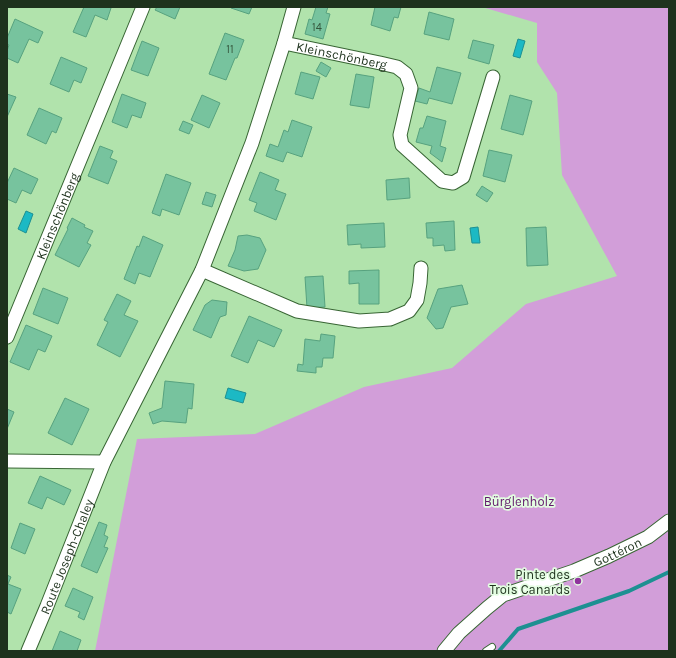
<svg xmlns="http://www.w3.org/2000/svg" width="676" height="658" font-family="Karla,sans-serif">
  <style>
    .green { fill: #d29ed9 }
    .water { fill: #1cb9c4; stroke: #1d9092 }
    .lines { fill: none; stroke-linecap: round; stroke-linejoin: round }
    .stream { stroke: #1d9092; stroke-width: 4 }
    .building { fill: #77c39e; stroke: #57a27f }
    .service-casing { stroke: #386534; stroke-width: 8 }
    .minor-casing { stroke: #386534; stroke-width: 15 }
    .service { stroke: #fff; stroke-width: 6 }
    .minor { stroke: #fff; stroke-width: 13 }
    .poi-dot { fill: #90339d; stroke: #e3fde1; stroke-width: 1.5 }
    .labels { text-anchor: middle; stroke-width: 3.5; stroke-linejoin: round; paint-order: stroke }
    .number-label { font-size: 11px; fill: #34563d }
    .street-label { font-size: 13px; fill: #1e321d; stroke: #e3fde1 }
    .park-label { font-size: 13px; fill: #61176b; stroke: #e3fde1 }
    .poi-label { font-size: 13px; fill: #1e321d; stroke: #e3fde1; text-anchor: end }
  </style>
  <rect width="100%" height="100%" fill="#b1e3ac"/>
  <!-- green -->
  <path class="green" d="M482,7H669V651H95L137,439L255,434L364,387L452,368L526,304L617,276L562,175L557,93L537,62V23Z"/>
  <!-- water -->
  <path class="water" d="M518,39L525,41L520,58L513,56Z
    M26,211L33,214L26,233L18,229Z
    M478,227L480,243H472L470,228Z
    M228,388L246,393L243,403L225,398Z"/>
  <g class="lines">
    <!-- stream -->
    <path class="stream" d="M499,651L518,629L629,591L669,572"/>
  </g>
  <!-- building -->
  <path class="building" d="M84,7H108L111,8L107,20L95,15L86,37L73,32Z
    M157,7H180L175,19L155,10Z
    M231,7H252L249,14L231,8Z
    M316,7H328L326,13L330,14L323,39L305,34L309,19L312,20Z
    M375,7H401L398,18L394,17L390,31L371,25Z
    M429,12L454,19L449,40L424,34Z
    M15,19L43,32L38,43L29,39L18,63L7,58V51L9,45L7,44V38Z
    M225,33L244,40L237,58H235L226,80L209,74Z
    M473,40L494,45L489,64L468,58Z
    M142,41L159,48L148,76L131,70Z
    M61,57L87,68L81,83L74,80L69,92L50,84Z
    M321,62L331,68L326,77L316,71Z
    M437,67L461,73L452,104L429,98L427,104L415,101L419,88L430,92Z
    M301,72L320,77L313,99L295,94Z
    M356,74L374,77L369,108L350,105Z
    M7,94L16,97L7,117Z
    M122,94L146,103L141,118L132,115L127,128L112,122Z
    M202,95L220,103L209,128L191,120Z
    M510,95L532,101L523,135L501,129Z
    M39,108L62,118L56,133L52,131L46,144L27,135Z
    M427,116L446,121L440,146L446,148L442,162L430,153L432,146L416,142L420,128H423Z
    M292,120L312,127L302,157L287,152L283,162L266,156L270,144L278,147L284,130L288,132Z
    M183,121L193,125L189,134L179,130Z
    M100,146L113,151L110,158L117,161L108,184L88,176Z
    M489,150L512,155L505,182L483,176Z
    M14,168L38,179L31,194L22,190L16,203L7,199V183Z
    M260,172L279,180L275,190L286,194L276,220L254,211L257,203L249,200Z
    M166,174L191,183L179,215L162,209L160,216L152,213Z
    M409,178L410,198L387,200L386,180Z
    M482,186L493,193L487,202L476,195Z
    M206,192L216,195L212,207L202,204Z
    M72,218L85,225L84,227L93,231L87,243L91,245L79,267L55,255L68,229L67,228Z
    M454,221L455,250L445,251L444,245L433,246V238H427L426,223Z
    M384,223L385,247L361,248V244L348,245L347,225Z
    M546,227L548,265L527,266L526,228Z
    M247,235L260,238L266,250L258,269L244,271L228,266L235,250L238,236Z
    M143,236L163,245L150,277L139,273L135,284L124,279L137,246L139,247Z
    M379,270V304H359V283L349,284V271Z
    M323,276L325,307L307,308L305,277Z
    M462,285L468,304L451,307L443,328L436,329L427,318L438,289Z
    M43,288L68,298L58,324L33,314Z
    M117,294L131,301L124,315L138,321L120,357L97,345L108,322L104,320Z
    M212,300L227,302L226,315L220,317L211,338L193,330L205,305Z
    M249,316L282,330L274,347L258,340L248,363L231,356Z
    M26,325L52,336L45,352L38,349L29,370L10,362Z
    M321,334L335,336L333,358H323L322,367H316V373L297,371L298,364L303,365L305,339L320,341Z
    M165,381L194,384L192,409L188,408L186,423L162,421L153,424L149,413L162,408Z
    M65,398L89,409L72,445L48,433Z
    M7,409L14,412L7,429Z
    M40,476L71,490L64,505L47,497L42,509L28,503Z
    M99,522L107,525L104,535L108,537L104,547L108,548L97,573L81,566Z
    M20,523L35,529L25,554L11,548Z
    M7,575L11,577L8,584L21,589L11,614L7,612Z
    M73,588L93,597L84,620L78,617L80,612L65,606Z
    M60,631L81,640L77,651H52Z"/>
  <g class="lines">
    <!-- service casing -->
    <g class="service-casing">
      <path id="service" d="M486,651L492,647"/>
    </g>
    <!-- minor casing -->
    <g class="minor-casing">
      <g id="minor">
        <path id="s1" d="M284,43L380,63L397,67L406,74L411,88L400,135L402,145L442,181L453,183L463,177L493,77"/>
        <path d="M202,270L297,311L359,321L390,319L409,311L417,300L420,283L421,268"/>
        <path id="s2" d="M7,337L143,7"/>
        <path d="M7,461L104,462"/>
        <path id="s3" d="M28,651L47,606L104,462L202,270L252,143L284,43L294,7"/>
        <path id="s4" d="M444,651L459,633L487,608L503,595L574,571L609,556L648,537L669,521"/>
      </g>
    </g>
    <!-- service -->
    <use href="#service" class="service"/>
    <!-- minor -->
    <use href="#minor" class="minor"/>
  </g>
  <!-- markers -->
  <circle class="poi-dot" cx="578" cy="581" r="4"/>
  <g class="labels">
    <!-- number labels -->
    <g class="number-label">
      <text x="317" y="31">14</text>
      <text x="230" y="53">11</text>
    </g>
    <!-- street labels -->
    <g class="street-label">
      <text dy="5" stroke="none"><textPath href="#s1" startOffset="59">Kleinschönberg</textPath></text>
      <text dy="5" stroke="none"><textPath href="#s2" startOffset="131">Kleinschönberg</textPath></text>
      <text dy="5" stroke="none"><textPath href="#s4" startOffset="204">Gottéron</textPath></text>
      <text dy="5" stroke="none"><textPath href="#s3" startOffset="102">Route Joseph-Chaley</textPath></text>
    </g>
    <!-- park labels -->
    <g class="park-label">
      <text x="519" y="506">Bürglenholz</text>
    </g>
    <!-- poi labels -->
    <g class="poi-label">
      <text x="570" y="579">Pinte des<tspan x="570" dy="15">Trois Canards</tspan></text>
    </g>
  </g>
  <!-- border -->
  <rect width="676" height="658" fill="none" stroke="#1e321d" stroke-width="16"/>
</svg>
